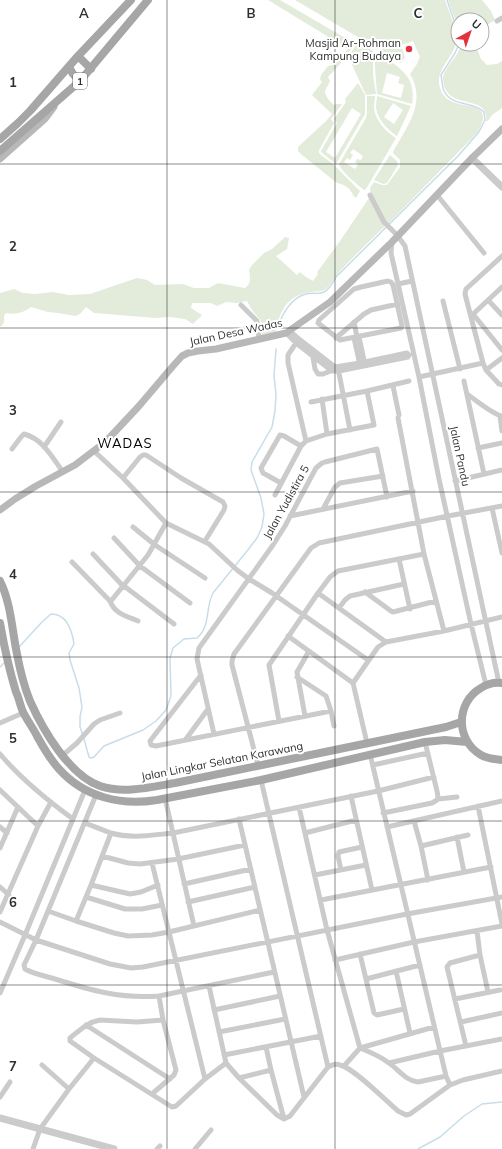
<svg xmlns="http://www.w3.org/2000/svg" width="502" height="1149" font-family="Mulish,sans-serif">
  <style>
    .green { fill: #e3ebdb; fill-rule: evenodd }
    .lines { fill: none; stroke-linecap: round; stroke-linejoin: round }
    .stream { stroke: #c8ddea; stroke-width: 1.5 }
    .minor { stroke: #cbcbcb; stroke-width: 5 }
    .tertiary { stroke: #cbcbcb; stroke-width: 7 }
    .secondary { stroke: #b8b8b8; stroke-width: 7 }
    .primary { stroke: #a6a6a6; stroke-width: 8 }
    .grid { fill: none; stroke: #2e2e2e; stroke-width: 1; stroke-opacity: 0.55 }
    .poi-dot { fill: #e1333e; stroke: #fff; stroke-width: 1.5 }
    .labels { text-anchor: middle; stroke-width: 4; stroke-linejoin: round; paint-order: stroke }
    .shield { fill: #fff; stroke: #6d6d6d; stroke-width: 1 }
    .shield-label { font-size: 10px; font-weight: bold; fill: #2e2e2e }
    .poi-label { font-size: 11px; fill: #2e2e2e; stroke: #fff; text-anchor: end }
    .street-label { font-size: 11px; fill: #2e2e2e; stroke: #fff }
    .quarter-label { font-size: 13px; letter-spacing: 1px; fill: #000; stroke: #fff }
    .grid-label { font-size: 13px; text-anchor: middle; font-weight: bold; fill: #2e2e2e; stroke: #fff; stroke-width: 4; stroke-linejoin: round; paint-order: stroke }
  </style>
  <rect width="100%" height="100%" fill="#fff"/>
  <!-- green -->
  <path class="green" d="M268,0H280L352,42L354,45L340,64L328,77L330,81C329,84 326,88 325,91C325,96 330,102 334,105L336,104H342L331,119L334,123L319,150V153L321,155L333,164L360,191L356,198C354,197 353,195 352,193C349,187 343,184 337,183L302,155L298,151V147L326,121L332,114L312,95L322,82L320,79L321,75L328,66L333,65L348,49Z
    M295,0H445C448,9 457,30 457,38C456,57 434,68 440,88C448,117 499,93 478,132L388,224C384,219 369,194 370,188C371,186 373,184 374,182L382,185H387L400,167V160L393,153V152C407,126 427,103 410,74L417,64L420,56L418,53L413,41L401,45L405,57L401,63H400L373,45L363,40Z
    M448,0H482L491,11L495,20L482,28V20H458V27Z
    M358,43L373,51V75L376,94L366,95L348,56Z
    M461,44H475L481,59L487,65L497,64L502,61V108L492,115L488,121H486C490,92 445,113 443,79C443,68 459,57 461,44Z
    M375,52C397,66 417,74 412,104L377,94L375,67ZM387,73L400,77L398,83L404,85L401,98L382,93Z
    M358,83L365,95V114L336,164L321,152V151L337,123L334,119L346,102L345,99ZM352,108L361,114L335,158L326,152Z
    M367,96H375C375,99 374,103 374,106C374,119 386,132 396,138L366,189L364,190C357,184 342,173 339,164L366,118L367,113ZM353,149L363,156L361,160L357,159L355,162L358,164L355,169L344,162L347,158L350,160L353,155L350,153Z
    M377,96L411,106L397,136C388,130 376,118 376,106C376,103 377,99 377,96ZM393,103L403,110L394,124L384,117Z
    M390,155L397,161L398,165L387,183L383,184L374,180Z
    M369,198L385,226C370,241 355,255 341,270C336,275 330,286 326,289C322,292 315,291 311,292C287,295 279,311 276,333L262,335L261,321L252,310L247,301L237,303L226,302L217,306L211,303H192L191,308L202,315L193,324L185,319L170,317L155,318L94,313L86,307L80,314L75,316L58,313L48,312L31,307C23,313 16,315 6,313L4,316C4,322 5,323 0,327V293L14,289L23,293L35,294L53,292L69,295L90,294L137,278L147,280L155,285L183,284L194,288H209L218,283L245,288C252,283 250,277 249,270L252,265L264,253L272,249L285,237L289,238L287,249L276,256L297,275L300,272L306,277L313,281L318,274L317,272L318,271L340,241Z"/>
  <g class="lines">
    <!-- stream -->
    <path class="stream" d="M447,0L458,32
      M280,321C285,310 293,297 306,294C312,292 318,295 324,292C330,289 333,282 336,277L458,156L479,132L485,120L484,112C473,101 452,107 444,91C442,86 442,80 441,75L455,53L459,44
      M19,647L42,622L51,614C67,614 72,630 74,644L69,653L70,660L79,688L82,707L80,717V727L83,735
      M0,667L4,663
      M84,739L89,757L91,758L94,757L104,746L143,730L156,721L166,710L171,696L170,658L173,648L184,639L197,638C211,626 205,608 213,593L247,551L257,538L262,527L264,514L261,498L251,470L252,462L272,427L275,411L276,395L274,375L276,349
      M418,1149L440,1137L464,1116L482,1104L502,1102"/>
    <!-- minor -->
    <path class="minor" d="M497,21L502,18
      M370,195L384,222L397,235L405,246L499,683
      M437,195L484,253
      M392,242L391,253L419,377L439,479L471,624L486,685
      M502,256L466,289L465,294L483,363L486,370L499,384L502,385
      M388,281L391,282L393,285L402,326L401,328L340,340L318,323L319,320L354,289L361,287Z
      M398,284L412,281
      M488,300L502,315
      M443,301L460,369
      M241,305L257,321L259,339
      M473,314L502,350
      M471,316L502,287
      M354,322L357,337
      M290,331L299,339L335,367L360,363L407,353L409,355
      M286,333L296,343L332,371H339L408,357L409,355
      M359,337L365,365
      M336,338L364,314L371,310L398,304
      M354,338L360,365
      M298,340L288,355V363L306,441
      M315,356L313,357L315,369L318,374H323L333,370
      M338,368L350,430
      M486,370L502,358
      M419,377L483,363
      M464,381L484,474
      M393,386L399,415
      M467,394C476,400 492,414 502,416
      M322,399L327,434
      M311,402L367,391L409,381
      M500,416L502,431
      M398,418L424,554L444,631
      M44,447L61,422
      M478,448L502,443
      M12,449L21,437L24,434C43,439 52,457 63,472
      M94,451L123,478L166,523L209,544L237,570L249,579L272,593L368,660
      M123,478L140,457L143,455H146L181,478L223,502L225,506L224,510L205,541
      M455,481L502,470
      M281,483L263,473L261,468L280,435L284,436L301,446
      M275,495L301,446L306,441L327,434L374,425L367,391
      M492,508L502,553
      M323,509L335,487L340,483L383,476
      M290,516L413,491
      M133,527L155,545L205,578
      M114,538L140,566L190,603
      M93,554L123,586
      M399,559L410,609
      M72,562L109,600L111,601L148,555L166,523
      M124,586L174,624
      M365,592L391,611L393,612L436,601
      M318,593L386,642
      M110,601C115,614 126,616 138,621
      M339,608L345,600L350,596L404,584
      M288,636L353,683
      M201,675L150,741L151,745L156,746L331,711
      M297,677L326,696L331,711L334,726
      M305,716L297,672L309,651
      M279,721L269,665L318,593L330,577L338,571L424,554
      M0,723L23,713
      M214,734L197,659L199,648L273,545L285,526L316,468L322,463L325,462L377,449L387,497
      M186,739L208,709
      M367,743L353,683L378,647L386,642L444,631L502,617
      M0,754C21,779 47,800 73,819
      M370,754L446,1076L450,1085
      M63,755L77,743L94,724L100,720L120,713
      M258,765L232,665V661L234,654L311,548L319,543L448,516L502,506
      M373,765L428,753
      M261,780L328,1067
      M0,790L38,826
      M96,795L36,940L24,965L25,969C34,974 45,976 55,979C90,990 120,999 159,996L274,972
      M351,796L372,890
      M165,798L194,926
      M438,799L457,797
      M478,806L502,924
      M299,807L327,930L360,1048
      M383,813L432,803L437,800L438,797L437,791L425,742
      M239,819L304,1097
      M414,821L421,846L428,880
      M85,823C93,826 102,830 111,833C131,839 152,835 173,833L378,791L434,777
      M0,827L7,833
      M387,827L502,801
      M305,833L356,820
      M457,837L464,872
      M421,846L468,835
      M0,848L18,807
      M102,856L128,863L140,864L178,859L245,845
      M152,863L205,1079
      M341,870L338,856L339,852L362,847
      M315,875L366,865
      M184,884L251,869
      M91,885L130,894L141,892L158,885
      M0,887L9,895
      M86,897L125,909H142L162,905
      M321,900L491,867
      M188,902L255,887
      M48,911L76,921L114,933L128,936L152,935L169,932L260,910
      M0,912L38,826L51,802
      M76,921L91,885L111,833
      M0,922L36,940L110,964L131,968L143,967L407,914L502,897
      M477,931L480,955L488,992
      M360,954L374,1013L377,1015L404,1009
      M335,960L414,942L502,926
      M396,971L410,1033
      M366,979L420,965
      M209,986L226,1063L239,1078L277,1115L284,1119
      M0,993L25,935L85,790
      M455,999L500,990
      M214,1010L280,996
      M163,1020L137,1022L100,1020C88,1022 80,1030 70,1038V1041L94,1058L172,1107L176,1106L205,1079L226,1063
      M461,1022L502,1013
      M86,1025L170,1079
      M219,1032L285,1019
      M466,1046L447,967L450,963L480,955
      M266,1047L271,1070L284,1119
      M360,1048C370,1052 380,1056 389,1063C399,1070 406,1081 418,1082L446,1076
      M224,1055L321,1036
      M389,1063L440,1051L502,1039
      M344,1066L360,1048L434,1027
      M239,1078L271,1070
      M69,1089L94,1058
      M152,1094L174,1075L176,1070L163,1020L159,996
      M0,1097L10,1082
      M284,1119L290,1116L328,1067C332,1065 335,1063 340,1065C354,1068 386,1101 398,1111L406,1115L410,1114L450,1085L463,1080L502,1071
      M33,1149L40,1129L69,1089L42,1065
      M157,1149L160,1146
      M195,1149L211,1130"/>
    <!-- tertiary -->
    <path class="tertiary" d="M472,158L502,187
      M0,1118L114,1149"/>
    <!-- secondary -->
    <path class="secondary" d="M0,159L45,119L54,107
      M0,510L15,499L36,486L75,465L100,446L111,436L139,406L173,366L182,356L188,353L198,351L216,349L286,333L330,302L392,242L472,158L502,129"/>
    <!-- primary -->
    <path class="primary" d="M78,56L91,69
      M69,67L73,74L80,81
      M0,139L18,123L30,111L78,56L131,0
      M0,151L80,81L148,0
      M0,581C11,603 12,630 17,654C20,670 24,686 30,701C43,730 69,775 100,786C124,794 151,787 175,783L446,727L461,722
      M0,623C4,646 9,669 16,692C19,698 20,705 23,712C27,720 33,728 37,736C43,747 50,759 59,769C84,797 121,806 157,800L261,780L425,742L445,740L467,742
      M502,683C495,682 487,684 481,688C456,702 455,740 481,755C488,759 495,759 502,760"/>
  </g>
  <!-- grid -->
  <path class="grid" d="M167,0V1149M335,0V1149M0,164H502M0,328H502M0,492H502M0,657H502M0,821H502M0,985H502"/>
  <!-- markers -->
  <circle class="poi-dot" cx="409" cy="49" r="4"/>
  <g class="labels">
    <!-- shield labels -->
    <rect class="shield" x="73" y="73" width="14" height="16" rx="3"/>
    <g class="shield-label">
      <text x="80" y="85">1</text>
    </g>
    <!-- poi labels -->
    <g class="poi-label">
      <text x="401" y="47">Masjid Ar-Rohman<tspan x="401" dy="13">Kampung Budaya</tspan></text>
    </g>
    <!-- street labels -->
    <g class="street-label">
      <text transform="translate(236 332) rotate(-12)" y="4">Jalan Desa Wadas</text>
      <text transform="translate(460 456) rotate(78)" y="4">Jalan Pandu</text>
      <text transform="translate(286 502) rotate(-61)" y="4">Jalan Yudistira 5</text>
      <text transform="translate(222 761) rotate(-11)" y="4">Jalan Lingkar Selatan Karawang</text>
    </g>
    <!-- quarter labels -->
    <g class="quarter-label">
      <text x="125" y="448">WADAS</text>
    </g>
  </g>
  <g class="grid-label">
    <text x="84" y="18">A</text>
    <text x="251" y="18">B</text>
    <text x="418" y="18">C</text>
    <text x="13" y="87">1</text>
    <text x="13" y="251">2</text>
    <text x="13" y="415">3</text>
    <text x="13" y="579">4</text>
    <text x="13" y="743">5</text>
    <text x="13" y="907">6</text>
    <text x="13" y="1071">7</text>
  </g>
  <!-- north arrow -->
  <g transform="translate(470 32) rotate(40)"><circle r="19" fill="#ffffff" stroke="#ababab"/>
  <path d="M0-3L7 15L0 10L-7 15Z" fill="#e1333e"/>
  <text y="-6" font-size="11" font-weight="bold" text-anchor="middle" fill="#2e2e2e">U</text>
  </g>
</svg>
